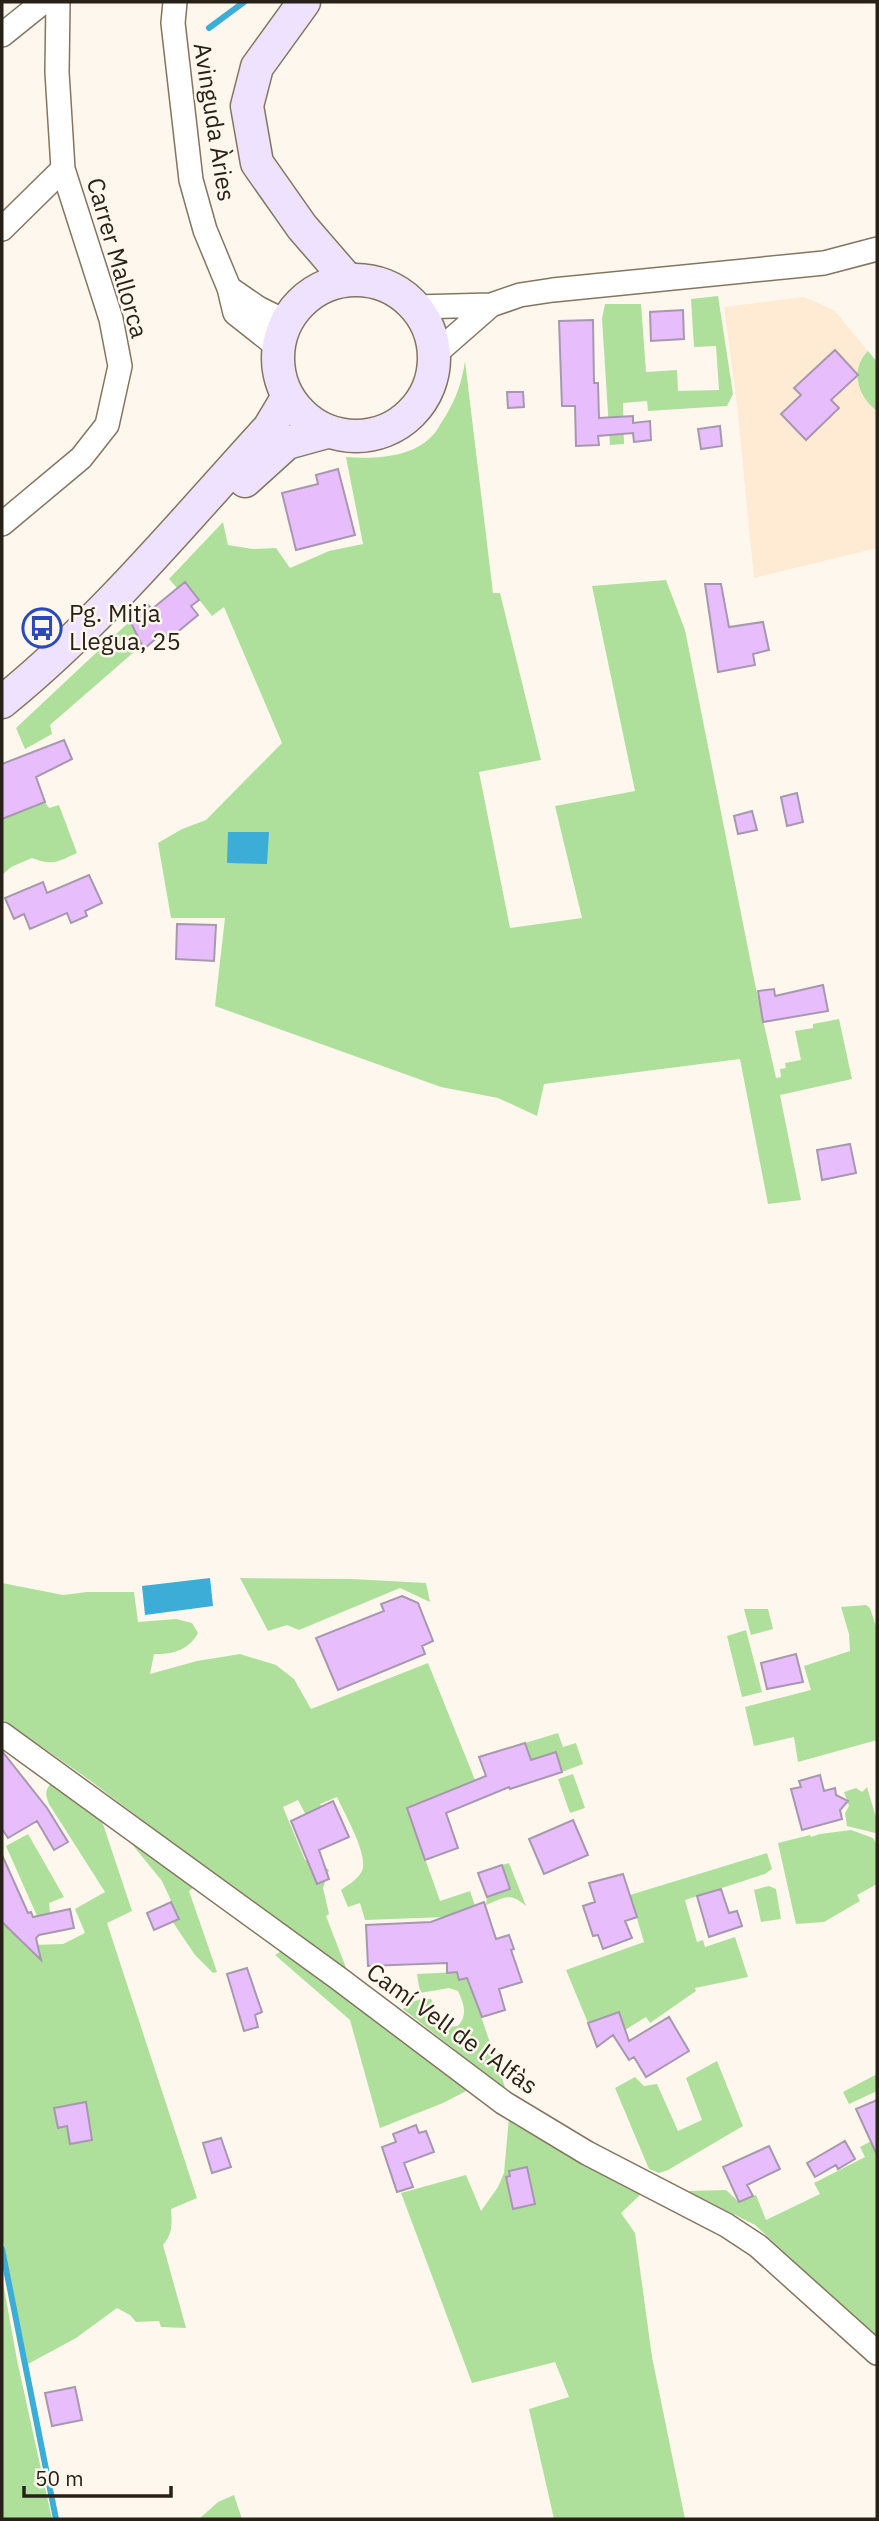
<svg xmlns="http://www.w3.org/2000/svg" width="879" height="2521" font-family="'IBM Plex Sans',sans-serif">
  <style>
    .built { fill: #ffebd4 }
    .green { fill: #aee09b }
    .water { fill: #3cadd6 }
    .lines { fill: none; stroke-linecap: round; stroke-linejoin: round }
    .stream { stroke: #3cadd6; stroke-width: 6 }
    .building { fill: #e7befb; stroke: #a798af; stroke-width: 2 }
    .street-casing { stroke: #857560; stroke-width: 26 }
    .secondary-casing { stroke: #857560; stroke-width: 35 }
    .street { stroke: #fff; stroke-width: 23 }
    .secondary { stroke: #efe2fe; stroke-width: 32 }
    .labels { text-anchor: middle; stroke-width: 5; stroke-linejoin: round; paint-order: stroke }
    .street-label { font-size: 24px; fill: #282118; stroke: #fef7ed }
    .poi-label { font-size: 24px; fill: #282118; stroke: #fef7ed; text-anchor: start }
  </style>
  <rect width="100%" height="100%" fill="#fef7ed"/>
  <!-- built -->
  <path class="built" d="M804,297L834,310L877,362V548L754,578L737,405L724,307Z"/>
  <!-- green -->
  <path class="green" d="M718,296L733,394L727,406L648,411L647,401L623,403L624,444L610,445L602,319L605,304H641L646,372L677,370L678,391L719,390L716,346L694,347L691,299Z
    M868,351L877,362V411C858,397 849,370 868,351Z
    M465,361L493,593H500L541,760L479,772L510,928L582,918L555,806L635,791L592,586L666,580L685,630L755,984L776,1078L781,1077L780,1069L786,1068L785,1063L801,1060L795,1031L813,1028V1024L839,1019L852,1079L780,1095L801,1200L768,1204L740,1059L544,1084L537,1116L498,1098L441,1087L215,1006L225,918H171L158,843L182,829L206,820L282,743L224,607L212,616L185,582L177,588L169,579L223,522L228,545L253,549L276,548L290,568L329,551L363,544L346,457C375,459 412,458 433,435C438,430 441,422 445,417C456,399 462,382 465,361Z
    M130,621L142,645L50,725L52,734L25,749L16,728Z
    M45,802L49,808L59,805L77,853C57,862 53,866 32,858L11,867L2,875V819Z
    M240,1578L352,1579L426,1583L430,1602L400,1588L299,1630L287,1625L268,1631Z
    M2,1583L63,1595L87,1592H134L138,1622L176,1619L192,1623L198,1633C189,1650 172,1655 154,1654L150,1674L197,1661L240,1654L276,1665L294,1679L311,1709L428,1663L475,1780L407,1808L440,1901L470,1891L475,1906L445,1917L365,1920L360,1903L348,1907L341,1890C348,1885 358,1879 362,1871C369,1855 344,1813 337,1797L320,1804L323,1809L307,1817L298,1800L283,1807L305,1860L319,1862L329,1870L323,1888L329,1914L326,1916L350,1978L88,1779L2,1719Z
    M866,1605L870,1608L877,1630V1740L798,1762L794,1737L754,1746L745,1707L811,1690L804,1666L850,1651L849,1634L841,1607Z
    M744,1609H768L773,1629L751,1635Z
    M746,1630L762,1692L742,1697L727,1636Z
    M558,1733L563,1747L576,1743L583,1764L562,1772L556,1752L531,1760L525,1743Z
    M573,1774L585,1808L570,1813L558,1779Z
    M52,1782L100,1815L132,1911L107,1923L197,2198L171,2209C172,2223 173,2233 163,2245L186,2328L161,2327L159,2321L136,2322L130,2315L117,2308L76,2338L28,2364L2,2237V1915L11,1911L33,1945L63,1944L85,1933L75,1909L105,1892L49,1804C45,1794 45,1790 52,1782Z
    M867,1787L877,1821V1832L875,1833L847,1826L845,1813L849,1806L844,1792L856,1788L862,1792Z
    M851,1830L873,1838L877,1845V1884L857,1895L860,1901L824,1922L796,1924L778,1843L810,1835L811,1837L820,1834Z
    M28,1834L64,1897L49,1903L50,1913L37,1916L6,1846Z
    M136,1841L198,1884L189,1891L217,1972L213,1973L195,1955L172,1921L179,1918L162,1881L131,1843Z
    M767,1853L772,1869L765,1874L685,1900L697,1942L703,1940L705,1947L735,1937L748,1977L695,1988L696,1991L650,2023L646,2017L625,2030L619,2012L588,2023L566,1970L644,1942L630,1895Z
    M509,1863L526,1906C510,1892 505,1897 486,1905L487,1897L510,1889L502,1865Z
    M769,1886L776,1889L781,1919L761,1922L754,1890Z
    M285,1949L472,2088L443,2103L380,2128L350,2020L275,1955Z
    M457,1972L459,1979L468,1978L506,2090L403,2009C410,2000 420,1999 431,1999L434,2005L432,2011L447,2027L458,2026C468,2015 464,2004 458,1991L449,1988L420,1993L417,1974Z
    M717,2061L743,2126L668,2170L659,2173L649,2169L615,2088L635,2077L644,2086L657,2084L678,2131L702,2120L686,2078Z
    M877,2074V2091L849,2104L843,2092Z
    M509,2117L642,2190L639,2196L621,2213L635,2233L652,2357L685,2519H554L529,2409L569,2397L555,2362L472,2383L401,2193L466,2175L481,2211L498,2187L504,2173Z
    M877,2138V2337L755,2225L688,2191L726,2190L739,2202L756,2195L766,2220L820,2194L814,2183L865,2157L860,2147Z
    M2,2277L17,2360L52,2519H2Z
    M234,2495L242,2519H199L218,2502Z"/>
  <!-- water -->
  <path class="water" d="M228,832H269L267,864L227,863Z
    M210,1578L213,1606L145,1615L142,1586Z"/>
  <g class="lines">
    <!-- stream -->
    <path class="stream" d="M209,28L244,2
      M2,2249L56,2519"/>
  </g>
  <!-- building -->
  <path class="building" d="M683,310L684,339L651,341L650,312Z
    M593,320L594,383H598L599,418L633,416V423L650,421L651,440L634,442L633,433L598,436L599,445L576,446L575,406H562L559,321Z
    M835,350L858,375L831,400L839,408L806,440L781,414L801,395L794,388Z
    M507,392H523L524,407L508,408Z
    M720,426L722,446L701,449L698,429Z
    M338,469L355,535L296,550L282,493L318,484L316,475Z
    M185,582L199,600L191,606L198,615L174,635L171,632L162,640L159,636L144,649L130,621L146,603L152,609Z
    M705,584H721L729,627L763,622L769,650L753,654L755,665L718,672Z
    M64,740L72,759L36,777L45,802L2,819V764Z
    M797,793L803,822L787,826L781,797Z
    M752,811L757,830L738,834L734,816Z
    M89,875L102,903L85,911L87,916L71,923L67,913L30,929L24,914L14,919L5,898L43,882L47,893Z
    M177,924L216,925L214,961L176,959Z
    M823,985L828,1011L763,1022L758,991L774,989L775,996Z
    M850,1144L856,1173L822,1180L817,1150Z
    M402,1596L418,1603L433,1641L422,1646L425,1654L338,1690L316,1638L384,1611L381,1604Z
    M796,1654L803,1682L767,1689L761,1663Z
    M525,1743L531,1760L556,1752L562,1772L510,1789L509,1787L446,1813L458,1848L425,1860L407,1808L486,1776L479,1757Z
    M2,1751L47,1808L68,1842L54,1850L37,1821L8,1838L2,1829Z
    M820,1775L824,1791L835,1788L836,1795L848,1801L840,1810L842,1819L802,1830L791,1789L801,1787L799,1781Z
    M333,1801L349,1837L319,1850L329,1879L317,1884L291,1821Z
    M573,1820L588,1855L544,1874L529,1839Z
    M2,1855L28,1913L31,1912L33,1917L70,1909L74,1928L39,1935L36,1938L41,1960L2,1922Z
    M502,1865L510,1889L487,1897L478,1873Z
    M623,1874L637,1917L625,1921L632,1938L603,1949L598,1935L593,1936L583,1906L595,1902L589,1883Z
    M721,1889L729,1913L737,1911L742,1926L709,1937L697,1896Z
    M171,1902L179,1919L154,1930L147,1913Z
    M484,1902L496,1939L509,1935L514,1949L511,1950L522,1982L499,1989L505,2010L482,2017L467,1978L459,1980L457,1972L447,1973V1963L368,1966L366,1925L431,1922Z
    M247,1968L262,2012L255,2015L258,2027L244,2031L227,1974Z
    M619,2012L629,2041L669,2017L689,2051L646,2077L634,2057L629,2060L613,2035L597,2047L588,2023Z
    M877,2100V2155L856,2109Z
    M86,2102L92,2140L70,2144L67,2126L58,2128L54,2108Z
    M416,2125L419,2133L426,2131L434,2152L404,2163L413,2187L397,2192L382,2147L396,2142L393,2134Z
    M221,2138L231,2167L212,2173L203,2143Z
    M845,2141L855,2159L838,2169L836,2165L815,2177L807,2163Z
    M769,2146L780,2169L747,2185L753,2196L739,2202L723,2167Z
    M527,2167L535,2204L513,2209L506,2177L510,2176L509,2171Z
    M75,2387L82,2420L52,2426L45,2393Z"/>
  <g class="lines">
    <!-- street casing -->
    <g class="street-casing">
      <path id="street" d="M175,2L173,23L191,180L205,230L229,288L235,313L278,347
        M2,35L43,2
        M2,229L63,169
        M229,288L258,308L286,322
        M416,307L491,305L520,295L553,290L824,263L877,249
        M435,354L491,305
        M2,524L81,458L107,425L120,366L111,319L63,169L57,72L58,2
        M2,1734L338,1978L504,2103L587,2153L726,2225L758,2246L877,2353"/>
    </g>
    <!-- secondary casing -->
    <g class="secondary-casing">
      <path id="secondary" d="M304,2L257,67L247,106L257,163L302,227L347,279
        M278 358a78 78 0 1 1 156 0a78 78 0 1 1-156 0Z
        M245,481L287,443L327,432
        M2,702C101,622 183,522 269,428L287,398"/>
    </g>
    <!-- street -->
    <use href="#street" class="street"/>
    <!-- secondary -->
    <use href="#secondary" class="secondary"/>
  </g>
  <!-- icons -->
  <defs>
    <g id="bus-ring" transform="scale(2.0125)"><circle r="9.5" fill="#fef7ed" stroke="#2a4ab9" stroke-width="1.5"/><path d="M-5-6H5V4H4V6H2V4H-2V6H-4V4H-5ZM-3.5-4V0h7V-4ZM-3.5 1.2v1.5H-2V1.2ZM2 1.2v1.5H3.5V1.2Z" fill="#2a4ab9"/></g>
  </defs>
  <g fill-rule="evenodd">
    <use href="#bus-ring" x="42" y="628"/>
  </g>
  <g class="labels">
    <!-- street labels -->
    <g class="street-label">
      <text transform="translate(214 122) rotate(81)" y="8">Avinguda Àries</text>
      <text transform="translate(117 258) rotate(74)" y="8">Carrer Mallorca</text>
      <text transform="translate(452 2029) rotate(36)" y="8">Camí Vell de l'Alfàs</text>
    </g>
    <!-- poi labels -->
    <g class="poi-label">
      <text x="69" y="622">Pg. Mitja<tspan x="69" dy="28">Llegua, 25</tspan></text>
    </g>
  </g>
  <!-- border -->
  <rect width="879" height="2521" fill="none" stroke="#282118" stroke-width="7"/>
  <!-- scale -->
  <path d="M24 2486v10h147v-10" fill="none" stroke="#282118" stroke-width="3.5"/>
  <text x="35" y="2486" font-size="21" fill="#282118" stroke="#fef7ed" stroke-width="5" paint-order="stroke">50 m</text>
</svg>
